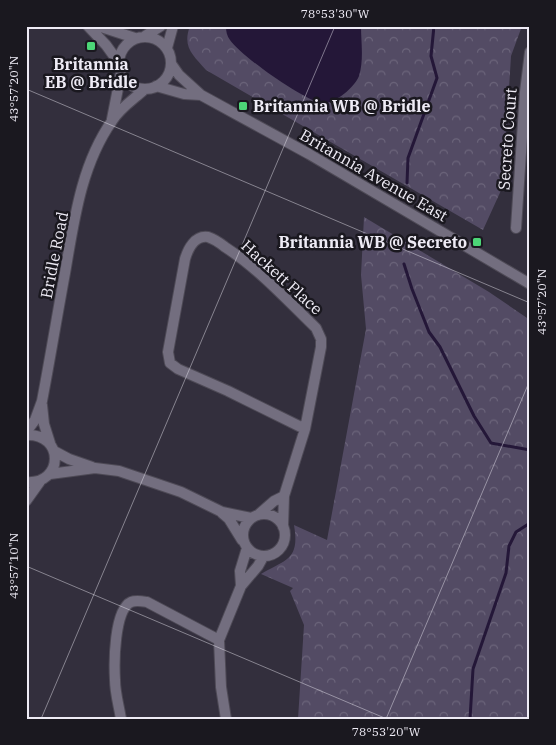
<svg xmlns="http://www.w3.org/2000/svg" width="556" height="745" font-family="'IBM Plex Serif',serif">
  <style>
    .park { fill: url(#park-crowns) }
    .water { fill: #241738 }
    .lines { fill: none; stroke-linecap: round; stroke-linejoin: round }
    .stream { stroke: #241738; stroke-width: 3 }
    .minor-casing { stroke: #4e4a56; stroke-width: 12 }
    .minor { stroke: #736e7f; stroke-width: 10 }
    .ticks { fill: none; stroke: #eeebf5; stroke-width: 1; stroke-opacity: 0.45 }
    .poi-dot { fill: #4cd677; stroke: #1a181f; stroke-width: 2 }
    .labels { text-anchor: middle; stroke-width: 5; stroke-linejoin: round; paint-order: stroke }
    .poi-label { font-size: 16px; font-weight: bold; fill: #eeebf5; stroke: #1a181f }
    .street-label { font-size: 16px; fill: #eeebf5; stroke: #1a181f }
    .neatline { fill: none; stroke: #eeebf5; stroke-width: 2 }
    .ticks-label { font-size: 12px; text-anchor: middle; fill: #eeebf5 }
  </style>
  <defs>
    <pattern id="park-crowns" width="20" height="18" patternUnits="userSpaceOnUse" patternTransform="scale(1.25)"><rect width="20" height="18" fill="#534b64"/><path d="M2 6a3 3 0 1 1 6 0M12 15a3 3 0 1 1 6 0" fill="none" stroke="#6c657b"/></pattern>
  </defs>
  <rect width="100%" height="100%" fill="#332f3d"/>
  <!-- park -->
  <path class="park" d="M190,26H522L511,56L503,186L483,230L206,70C193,55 182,47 190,26Z
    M364,217L489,292L530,320V719H298L304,625L290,591L293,588L261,574C286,559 300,560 294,525L327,540L366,329L361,275Z"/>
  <!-- water -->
  <path class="water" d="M226,26H361C361,42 364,60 359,76C354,88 334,105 321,103C302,99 241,56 230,40C227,36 226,32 226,26Z"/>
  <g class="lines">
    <!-- stream -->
    <path class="stream" d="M407,183L408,158L437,78L431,56L434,26
      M404,264L412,289L429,332L440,347L474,416L491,443L530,450
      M470,719L473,669L506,573L509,546L516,532L530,523"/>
    <!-- minor casing -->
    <g class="minor-casing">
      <path id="minor" d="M88,26L106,45L119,63
        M98,26L135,38
        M145,36L161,26
        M119 63a26 26 0 1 1 52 0a26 26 0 1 1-52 0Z
        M167,48L173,26
        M172,65L179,75L201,95L309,154L530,284
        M156,86L184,94L201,95
        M112,119L121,73
        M516,228L525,92L530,52
        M42,405L44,424L50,443
        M26,432L35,420L42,401C50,359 57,316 65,273C74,221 81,165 112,121C120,108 134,99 145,89
        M26,435C65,433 64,485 26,482
        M54,451L69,459L92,467
        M50,474L95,468L119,471L181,492L222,512L251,518
        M26,501L41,480
        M222,513L229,519L242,540
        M243 535a21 21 0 1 1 42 0a21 21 0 1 1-42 0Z
        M258,515L274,501L284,496
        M283,527L284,496L305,429L321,347V339L316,328C287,300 259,269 225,247C220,243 214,239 208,237C195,235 188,249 185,259L168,352L170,363L178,369L228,391L305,429
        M241,586L240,571L247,548
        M219,640L221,687L226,719
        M121,719C119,706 115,693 115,680C114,663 114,610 131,602C136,600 141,601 147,602L219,640L241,586L258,566L263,557"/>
    </g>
    <!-- minor -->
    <use href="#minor" class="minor"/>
  </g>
  <!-- ticks -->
  <path class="ticks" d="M26,89L530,303M26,566L387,719M41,719L335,26M386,719L530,380"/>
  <!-- markers -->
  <g class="poi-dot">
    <rect x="86" y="41" width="10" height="10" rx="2.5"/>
    <rect x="238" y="101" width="10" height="10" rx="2.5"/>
    <rect x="472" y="237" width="10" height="10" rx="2.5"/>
  </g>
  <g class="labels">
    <!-- poi labels -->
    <g class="poi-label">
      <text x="91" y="70">Britannia<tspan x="91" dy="18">EB @ Bridle</tspan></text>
      <text x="253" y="112" text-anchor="start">Britannia WB @ Bridle</text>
      <text x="467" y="248" text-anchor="end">Britannia WB @ Secreto</text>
    </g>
    <!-- street labels -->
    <g class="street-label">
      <text transform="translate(507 139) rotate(-86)" y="6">Secreto Court</text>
      <text transform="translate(374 175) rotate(30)" y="6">Britannia Avenue East</text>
      <text transform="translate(54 255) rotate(-79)" y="6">Bridle Road</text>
      <text transform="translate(282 277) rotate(42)" y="6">Hackett Place</text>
    </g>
  </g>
  <!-- border -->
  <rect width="556" height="745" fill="none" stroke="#1a181f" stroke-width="55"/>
  <rect x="28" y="28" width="500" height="690" class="neatline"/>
  <g class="ticks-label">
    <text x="335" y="18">78°53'30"W</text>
    <text transform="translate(14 89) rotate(-90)" y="4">43°57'20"N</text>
    <text transform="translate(542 302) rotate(-90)" y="4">43°57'20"N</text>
    <text transform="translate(14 566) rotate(-90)" y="4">43°57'10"N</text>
    <text x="386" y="736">78°53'20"W</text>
  </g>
</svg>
